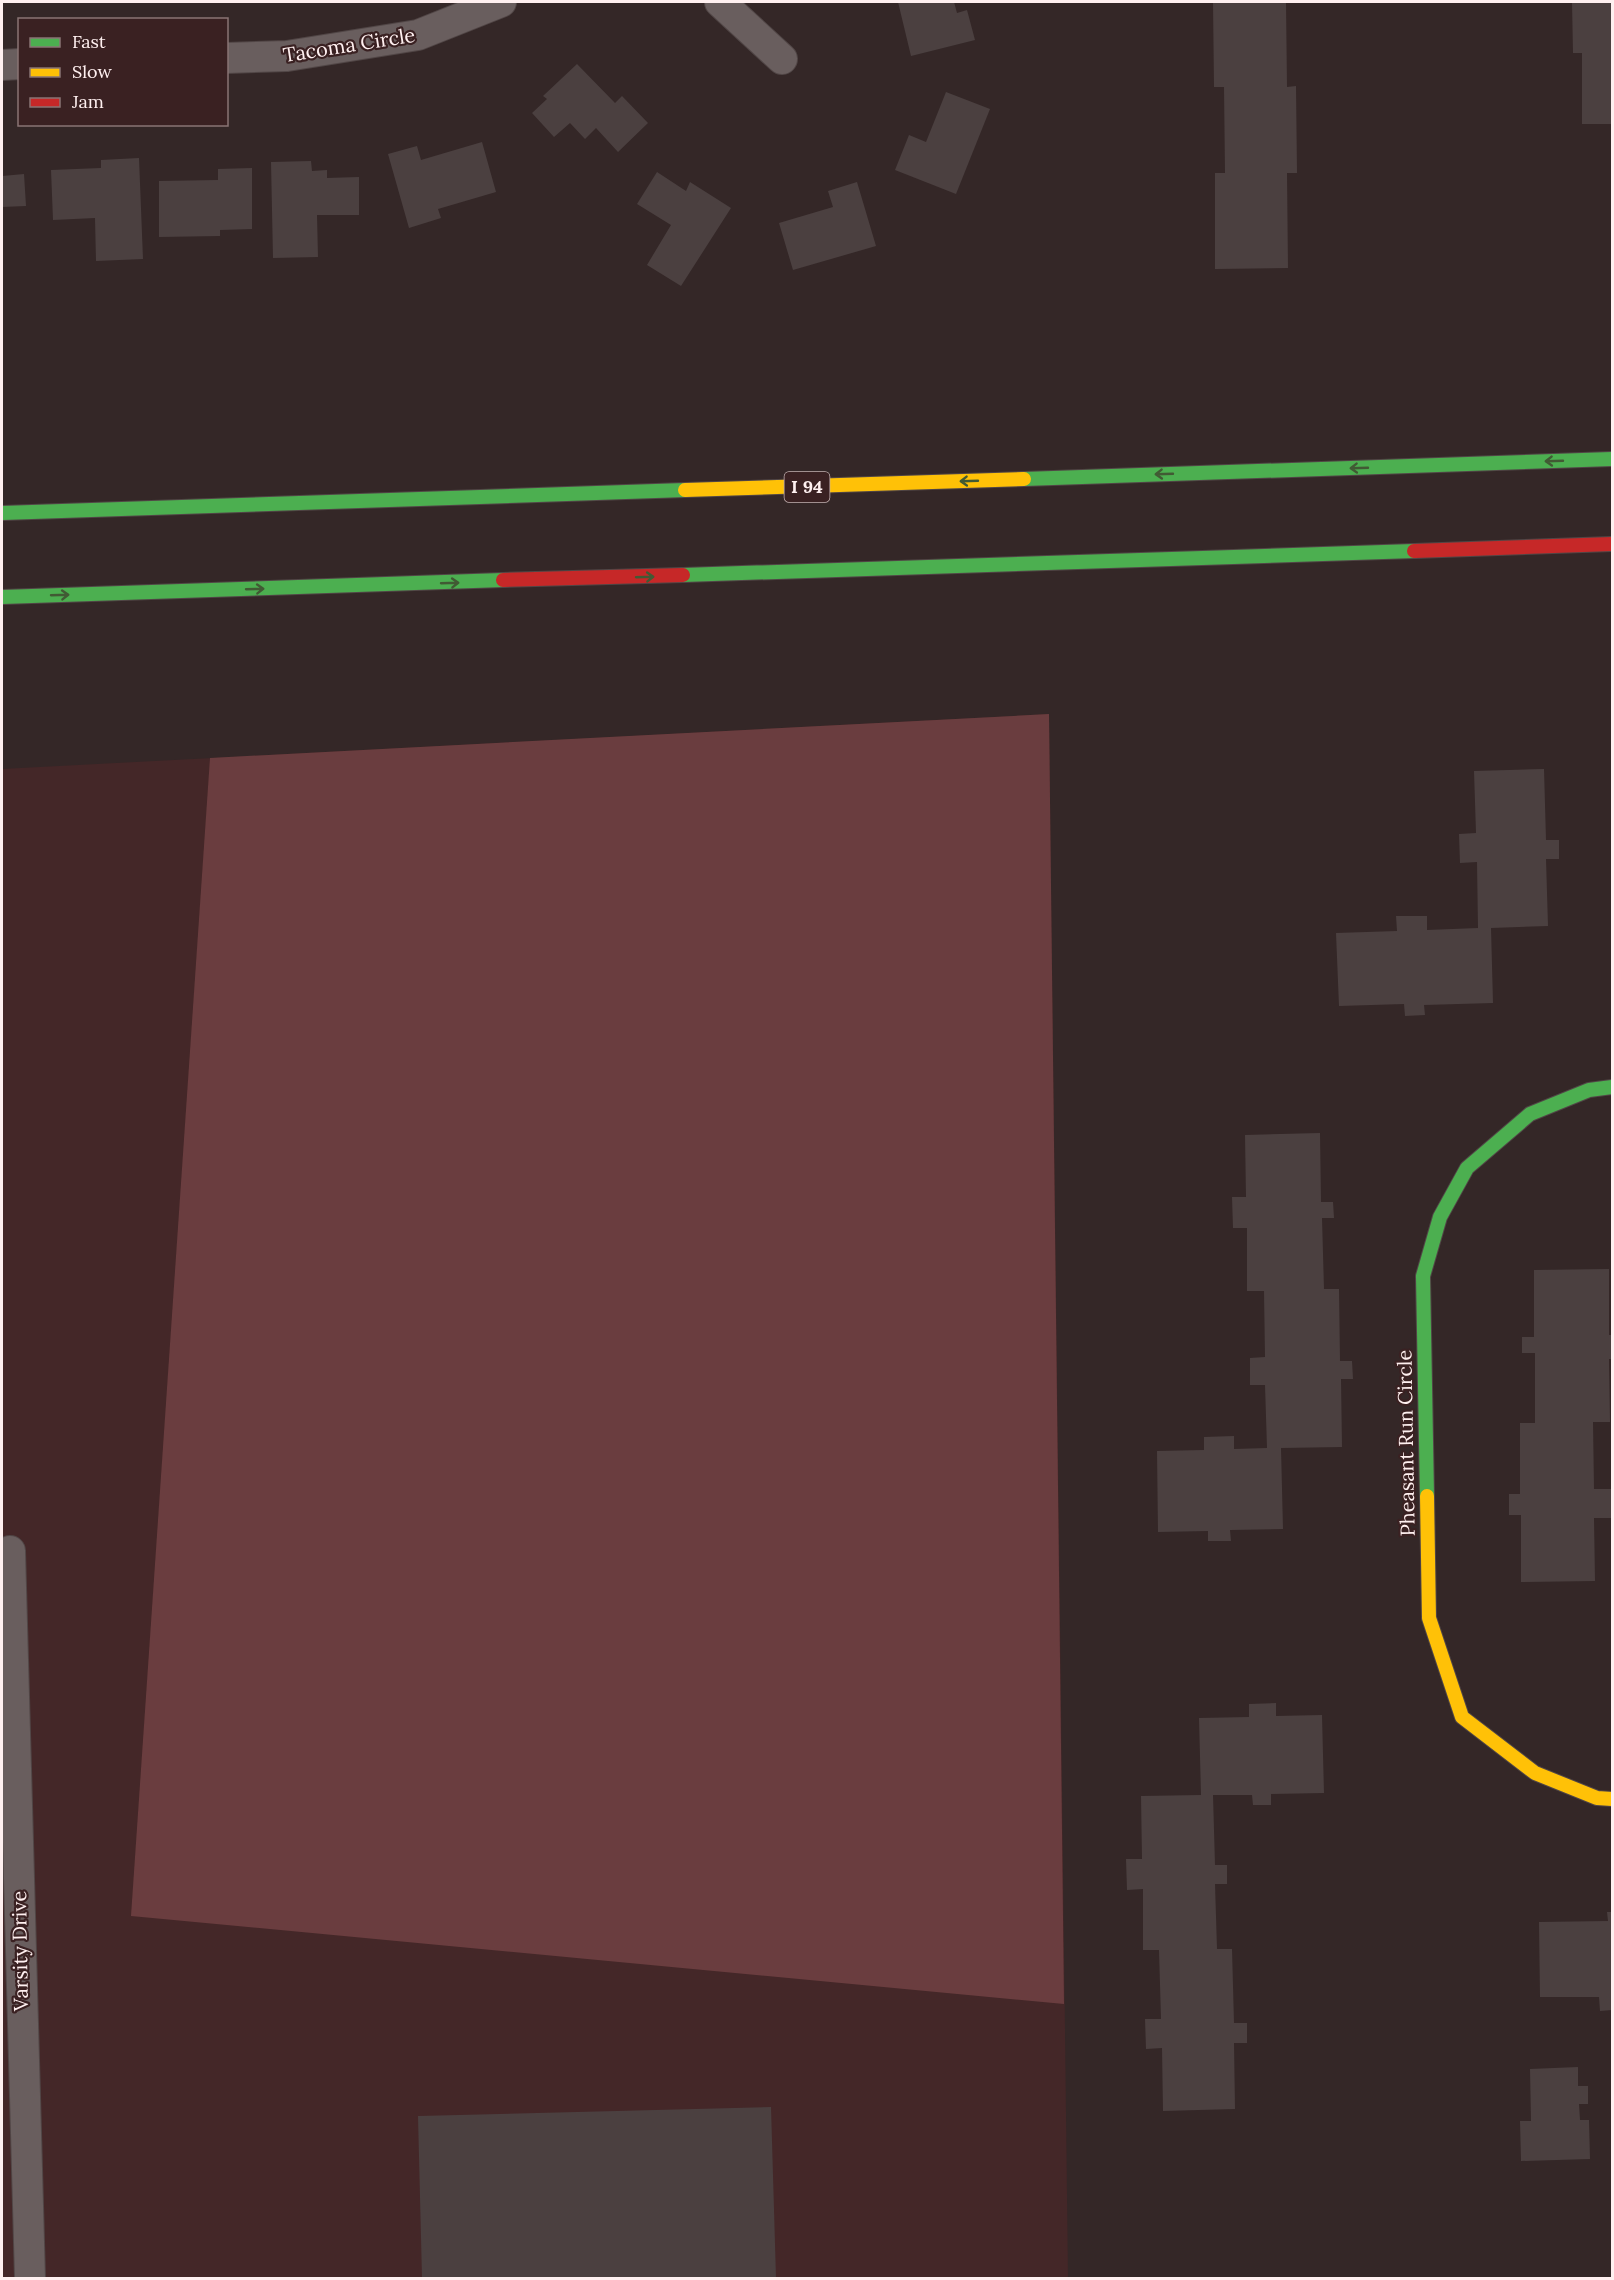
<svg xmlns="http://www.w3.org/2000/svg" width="1614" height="2280" font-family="Lora,serif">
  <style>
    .built { fill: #442728 }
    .green { fill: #6a3d3f }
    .building { fill: #4b4040 }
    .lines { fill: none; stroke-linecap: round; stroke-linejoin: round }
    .street-casing { stroke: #514646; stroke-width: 32 }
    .fast-casing { stroke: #514646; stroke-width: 16 }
    .slow-casing { stroke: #514646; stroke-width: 16 }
    .jam-casing { stroke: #514646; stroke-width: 16 }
    .street { stroke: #695e5e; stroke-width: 30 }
    .fast { stroke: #4caf50; stroke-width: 14 }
    .slow { stroke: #ffc107; stroke-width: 14 }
    .jam { stroke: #c62828; stroke-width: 14 }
    .oneway { stroke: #415a34 }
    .labels { text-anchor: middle; stroke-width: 4.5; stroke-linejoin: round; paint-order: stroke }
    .shield { fill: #3a2122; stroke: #c4b2b2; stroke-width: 1.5 }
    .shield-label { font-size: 18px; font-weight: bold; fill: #fff0f0 }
    .street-label { font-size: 20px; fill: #fff0f0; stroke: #3a2122 }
  </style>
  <rect width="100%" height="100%" fill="#342727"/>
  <!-- built -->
  <path class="built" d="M1049,714L1068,2278H2V769Z"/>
  <!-- green -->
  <path class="green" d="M1049,714L1064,2004L131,1916L210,758Z"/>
  <!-- building -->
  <path class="building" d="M898,2H954L957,13L967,10L975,40L911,56Z
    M1213,2H1286L1287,87L1296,86L1297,173H1287L1288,268L1215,269V173H1225L1224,87H1214Z
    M1572,2H1612V124H1582V53H1573Z
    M577,64L615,103L622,96L648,123L618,152L596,128L585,139L570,123L554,137L532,113L547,99L543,96Z
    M946,92L990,109L956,194L895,170L909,135L926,142Z
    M482,142L496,192L438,209L441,218L409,228L388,154L417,146L421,160Z
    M139,158L143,259L96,261L95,218L53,220L51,170L101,168V160Z
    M311,161L312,171L327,170V178L359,177V215H317L318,257L273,258L271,162Z
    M252,168V229L220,230V236L159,237V181L218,180V169Z
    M657,172L686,191L690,182L731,208L681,286L647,265L671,225L637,204Z
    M24,174L26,206L2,207V176Z
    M857,182L876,246L793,270L779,223L833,207L828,191Z
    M1544,769L1546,840H1559V859H1546L1548,926L1491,928L1493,1003L1424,1005L1425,1015L1405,1016L1404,1004L1339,1006L1336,933L1397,931L1396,916H1427V930L1478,928L1477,862L1460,863L1459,834L1476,833L1474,771Z
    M1320,1133L1321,1202H1333L1334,1218H1322L1324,1289H1339L1340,1361H1352L1353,1379H1341L1342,1447L1281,1448L1283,1529L1230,1530L1231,1541H1208V1531L1158,1532L1157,1451L1204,1450V1437L1234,1436V1449L1267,1448L1265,1385H1250V1358L1265,1357L1264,1291H1247V1228H1233L1232,1197H1246L1245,1135Z
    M1609,1269V1335H1612V1359H1609L1610,1422H1593L1594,1489H1611V1518H1594L1595,1581L1521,1582V1515H1509V1494H1520V1423H1535V1353H1522V1337H1534V1270Z
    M1276,1703V1716L1322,1715L1324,1793L1271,1794V1805H1253L1252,1795H1213L1215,1865H1227V1884H1215L1217,1949H1232L1234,2023H1247V2043H1234L1235,2109L1163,2111L1162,2048L1146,2049L1145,2019H1161L1159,1950H1143V1889L1127,1890L1126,1859H1142L1141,1796L1201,1795L1199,1718L1249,1717V1704Z
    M1607,1912H1612V2010L1600,2011L1599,1997H1540L1539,1922L1608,1921Z
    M1578,2067V2086H1588V2104H1579L1580,2120H1589L1590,2159L1521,2161L1520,2121H1531L1530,2069Z
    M771,2107L776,2278H422L418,2116Z"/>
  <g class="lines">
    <!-- street casing -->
    <g class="street-casing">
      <path id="street" d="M720,2L782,59
        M226,58L287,56L418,35L501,2
        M2,65L20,64
        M10,1551L30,2278"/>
    </g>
    <!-- fast casing -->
    <g class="fast-casing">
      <path id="fast" d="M1024,479L1612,459
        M2,513L685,490
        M683,575L1414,551
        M2,597L503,580
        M1427,1496L1423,1276L1440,1217L1467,1168L1530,1114L1589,1090L1612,1087"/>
    </g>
    <!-- slow casing -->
    <g class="slow-casing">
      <path id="slow" d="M685,490L1024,479
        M1427,1496L1429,1618L1462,1717L1535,1773L1597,1798L1612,1799"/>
    </g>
    <!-- jam casing -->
    <g class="jam-casing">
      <path id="jam" d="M1414,551L1612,544
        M503,580L683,575"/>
    </g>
    <!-- street -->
    <use href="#street" class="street"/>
    <!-- fast -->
    <use href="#fast" class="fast"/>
    <!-- slow -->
    <use href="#slow" class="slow"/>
    <!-- jam -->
    <use href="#jam" class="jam"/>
  </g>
  <!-- one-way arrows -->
  <defs><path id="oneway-shaft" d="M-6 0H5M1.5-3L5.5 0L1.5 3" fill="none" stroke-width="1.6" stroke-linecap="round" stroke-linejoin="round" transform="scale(1.5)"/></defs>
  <g class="oneway">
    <use href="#oneway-shaft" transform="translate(1554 461) rotate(178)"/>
    <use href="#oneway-shaft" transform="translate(1359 468) rotate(178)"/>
    <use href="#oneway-shaft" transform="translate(1164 474) rotate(178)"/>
    <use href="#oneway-shaft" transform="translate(969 481) rotate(178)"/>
    <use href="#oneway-shaft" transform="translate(645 577) rotate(-2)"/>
    <use href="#oneway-shaft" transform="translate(450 583) rotate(-2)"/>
    <use href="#oneway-shaft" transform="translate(255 589) rotate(-2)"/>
    <use href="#oneway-shaft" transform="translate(60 595) rotate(-2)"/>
  </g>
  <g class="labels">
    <!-- shield labels -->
    <rect class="shield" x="784.5" y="472" width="45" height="30" rx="4.5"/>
    <g class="shield-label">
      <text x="807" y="493">I 94</text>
    </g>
    <!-- street labels -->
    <g class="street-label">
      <text transform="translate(349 45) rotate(-9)" y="7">Tacoma Circle</text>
      <text transform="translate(1406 1443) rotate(-91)" y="7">Pheasant Run Circle</text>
      <text transform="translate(20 1951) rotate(-91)" y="7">Varsity Drive</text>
    </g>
  </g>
  <!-- border -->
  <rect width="1614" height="2280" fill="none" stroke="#fff0f0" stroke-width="6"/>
  <!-- legend -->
  <rect x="18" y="18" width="210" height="108" fill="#3a2122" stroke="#897474" stroke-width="1.5"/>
  <rect x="30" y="38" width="30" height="9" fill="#4caf50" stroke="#897474" stroke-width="1.5"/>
  <text x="72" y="48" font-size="18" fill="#fff0f0">Fast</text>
  <rect x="30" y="68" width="30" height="9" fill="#ffc107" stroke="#897474" stroke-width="1.5"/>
  <text x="72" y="78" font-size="18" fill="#fff0f0">Slow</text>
  <rect x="30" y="98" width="30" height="9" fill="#c62828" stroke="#897474" stroke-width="1.5"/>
  <text x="72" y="108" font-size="18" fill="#fff0f0">Jam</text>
</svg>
